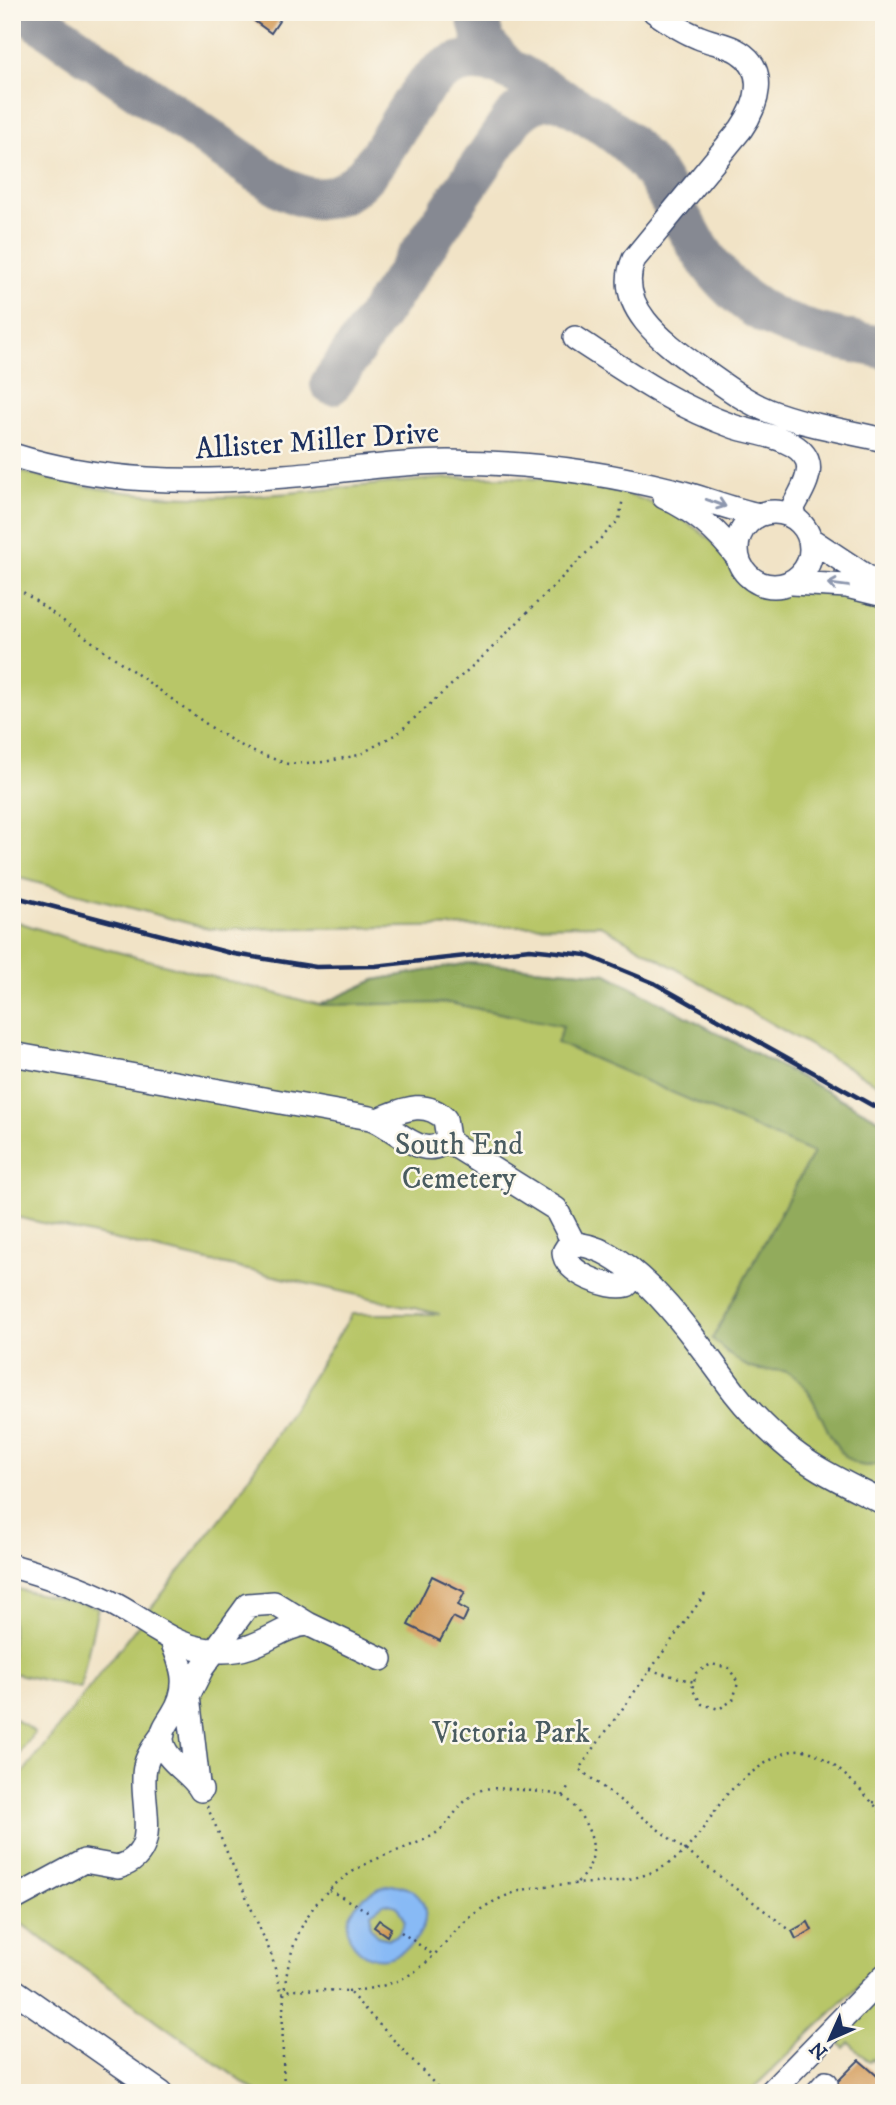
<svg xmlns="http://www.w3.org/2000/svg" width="896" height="2105" font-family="'IM FELL DW Pica',serif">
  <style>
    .green { fill: #b8c668; stroke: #6a7a63; stroke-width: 2 }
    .forest { fill: #92ab5c; stroke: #566d5d; stroke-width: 2 }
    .water { fill: #88baf5; stroke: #5274aa; stroke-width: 2; fill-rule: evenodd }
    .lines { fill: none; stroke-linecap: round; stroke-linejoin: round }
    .taxiway { stroke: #868992; stroke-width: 42 }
    .building { fill: #d29855 }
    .minor-casing { stroke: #3b4a6e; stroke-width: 26 }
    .path { stroke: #3b4a6e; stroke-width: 2.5; stroke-dasharray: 2 5; stroke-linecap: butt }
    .minor { stroke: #fff; stroke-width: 23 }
    .rail { stroke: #1b2f5e; stroke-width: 4.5 }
    .oneway { stroke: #8d97ae }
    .labels { text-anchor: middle; stroke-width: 5; stroke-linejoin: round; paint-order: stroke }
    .street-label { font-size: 30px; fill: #1b2f5e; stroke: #fbf7ec }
    .park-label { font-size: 30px; fill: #4a5c61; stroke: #fbf7ec }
  </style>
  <rect width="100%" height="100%" fill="#fbf7ec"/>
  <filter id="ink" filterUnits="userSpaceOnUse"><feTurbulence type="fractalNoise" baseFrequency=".0143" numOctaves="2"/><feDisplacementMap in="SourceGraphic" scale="14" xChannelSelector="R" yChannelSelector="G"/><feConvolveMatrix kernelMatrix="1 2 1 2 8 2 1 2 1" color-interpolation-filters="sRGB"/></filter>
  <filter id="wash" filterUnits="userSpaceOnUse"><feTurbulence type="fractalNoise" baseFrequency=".00686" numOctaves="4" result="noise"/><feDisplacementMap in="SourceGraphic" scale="28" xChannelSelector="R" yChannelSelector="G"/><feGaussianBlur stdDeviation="1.57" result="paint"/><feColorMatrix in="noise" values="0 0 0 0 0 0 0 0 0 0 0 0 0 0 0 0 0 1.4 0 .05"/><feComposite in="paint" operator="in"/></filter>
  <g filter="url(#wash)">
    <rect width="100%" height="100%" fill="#f1e3c6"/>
    <!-- green -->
    <path class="green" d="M12,469C82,489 154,499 227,497C338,494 448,467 559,481C625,489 678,505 725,554C736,565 740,581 755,590C768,598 777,592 790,592C821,590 856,595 884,606V1088L600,925L210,929L12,876Z
      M12,920L72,940L320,1005L375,980L469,963L607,974L884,1122V1962L748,2093H258L12,1917V1787L232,1504L352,1314H440L12,1216Z
      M12,1588L98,1607L80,1688L12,1673Z
      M12,1717L35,1732L12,1764Z
      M884,1983V2070L872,2059L869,2062L849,2042L844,2048L832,2036Z"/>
    <!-- forest -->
    <path class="forest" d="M469,963L607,974L884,1122V1461C837,1486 825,1410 804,1386C782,1360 773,1376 751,1368C737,1363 723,1348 712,1339L813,1153L557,1043L563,1026L449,1003L320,1005L375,980Z"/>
    <!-- water -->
    <path class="water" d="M397,1885C462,1901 400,1985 359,1950C328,1922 367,1884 397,1885ZM385,1903L397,1906L405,1922L400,1933L389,1939L377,1936L370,1926L371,1913Z"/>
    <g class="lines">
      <!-- taxiway -->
      <path class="taxiway" d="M26,12L259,173C275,183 292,195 311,198C396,210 399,32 498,65C514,70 529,81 544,89C587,114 628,134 656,176C684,219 703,268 745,300C785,331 836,338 884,348
        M476,12L484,43L508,69
        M331,384L513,118C529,102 545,94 567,102"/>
    </g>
    <g id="blocks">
      <!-- building -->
      <path class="building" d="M242,12H285L271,33Z
        M432,1576L465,1592L458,1605L468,1611L463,1622L453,1617L440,1641L408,1625Z
        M379,1920L391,1928L387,1936L374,1927Z
        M808,1922L812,1930L796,1939L792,1931Z
        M859,2060L884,2082V2093H826Z"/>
    </g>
  </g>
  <g filter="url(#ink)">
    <use href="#blocks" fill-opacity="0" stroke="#3b4a6e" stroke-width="2"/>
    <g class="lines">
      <!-- minor casing -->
      <g class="minor-casing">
        <path id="minor" d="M655,12C669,22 682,31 698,37C711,43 727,44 739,52C769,71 757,106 741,129L634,259C612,309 671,347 705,372C725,386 746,402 769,411C805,425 846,431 884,440
          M575,338C627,372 676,407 735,427C756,434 797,437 807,460C814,476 796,500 789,515
          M12,455C101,483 193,484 284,476C339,472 392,462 448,462C523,462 599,471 672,490C702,497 729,509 759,515
          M664,497C695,511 718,531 738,558
          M737 549a37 37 0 1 1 74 0a37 37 0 1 1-74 0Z
          M810,539L884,588
          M792,583L847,586L884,595
          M12,1054L370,1118C393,1124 424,1166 448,1138L445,1119C424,1098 401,1111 377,1120
          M446,1140L556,1209L574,1244
          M635,1275L627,1285C608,1290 564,1272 564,1252L569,1244C632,1240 701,1349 735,1393C749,1411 766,1428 783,1443C812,1469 850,1485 884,1503
          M12,1566C44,1575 78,1586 108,1601C149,1621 174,1651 223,1651C261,1651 279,1626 308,1624L381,1659
          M172,1641C183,1668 190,1687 173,1714C169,1721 162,1729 162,1738C162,1760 192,1772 201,1790
          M198,1784L188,1696L202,1668L248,1605L274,1603L308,1624
          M12,1900L84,1861L118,1867C165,1853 138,1801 145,1767C147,1755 156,1744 163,1734
          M12,1989L161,2093
          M770,2093L884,1976
          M817,2093L826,2083"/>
      </g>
      <!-- path -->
      <path class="path" d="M12,584L219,733L251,751L288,764L324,762L359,755L398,733L489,651L619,520L623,498
        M705,1594L579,1769L790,1930
        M650,1670L694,1682L692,1689L702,1704L719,1709L733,1700L738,1683L729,1668L711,1664L696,1673L694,1682
        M563,1796L568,1788
        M873,1802L884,1804
        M207,1806L271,1954L282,1994L293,1989L348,1991L443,2093
        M329,1890L371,1913
        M401,1932L435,1956
        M348,1991C444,1985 433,1929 501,1898C553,1873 614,1895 665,1866C691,1851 707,1822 724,1798C737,1781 781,1747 803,1750C829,1753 868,1797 884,1816
        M284,2093C282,2008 272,1919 357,1869C380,1855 406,1849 430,1837C453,1825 459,1796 485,1789C494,1786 557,1793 563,1796C571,1800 576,1809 581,1816C598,1843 598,1864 574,1885"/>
      <!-- minor -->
      <use href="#minor" class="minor"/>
      <!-- rail -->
      <path class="rail" d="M12,896L234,954L316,967L375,966L530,949L586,955L654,983L884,1112"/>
    </g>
    <!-- one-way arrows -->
    <defs><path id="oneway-shaft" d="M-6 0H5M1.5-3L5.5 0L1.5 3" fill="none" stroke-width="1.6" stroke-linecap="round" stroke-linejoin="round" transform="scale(1.75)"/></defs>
    <g class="oneway">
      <use href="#oneway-shaft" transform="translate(716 503) rotate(20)"/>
      <use href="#oneway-shaft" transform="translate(838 585) rotate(-173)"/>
    </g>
  </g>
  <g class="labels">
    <!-- street labels -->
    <g class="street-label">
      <text transform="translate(317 440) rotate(-4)" y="10">Allister Miller Drive</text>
    </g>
    <!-- park labels -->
    <g class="park-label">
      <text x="459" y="1154">South End<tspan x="459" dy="34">Cemetery</tspan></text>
      <text x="511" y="1742">Victoria Park</text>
    </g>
  </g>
  <!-- margin -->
  <rect width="896" height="2105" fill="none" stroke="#fbf7ec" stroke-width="42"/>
  <!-- north arrow -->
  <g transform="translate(830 2039) rotate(225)" stroke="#fbf7ec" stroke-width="5" paint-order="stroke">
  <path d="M0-5L12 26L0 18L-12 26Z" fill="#1b2f5e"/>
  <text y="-10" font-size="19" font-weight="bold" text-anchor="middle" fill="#1b2f5e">N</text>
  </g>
</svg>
